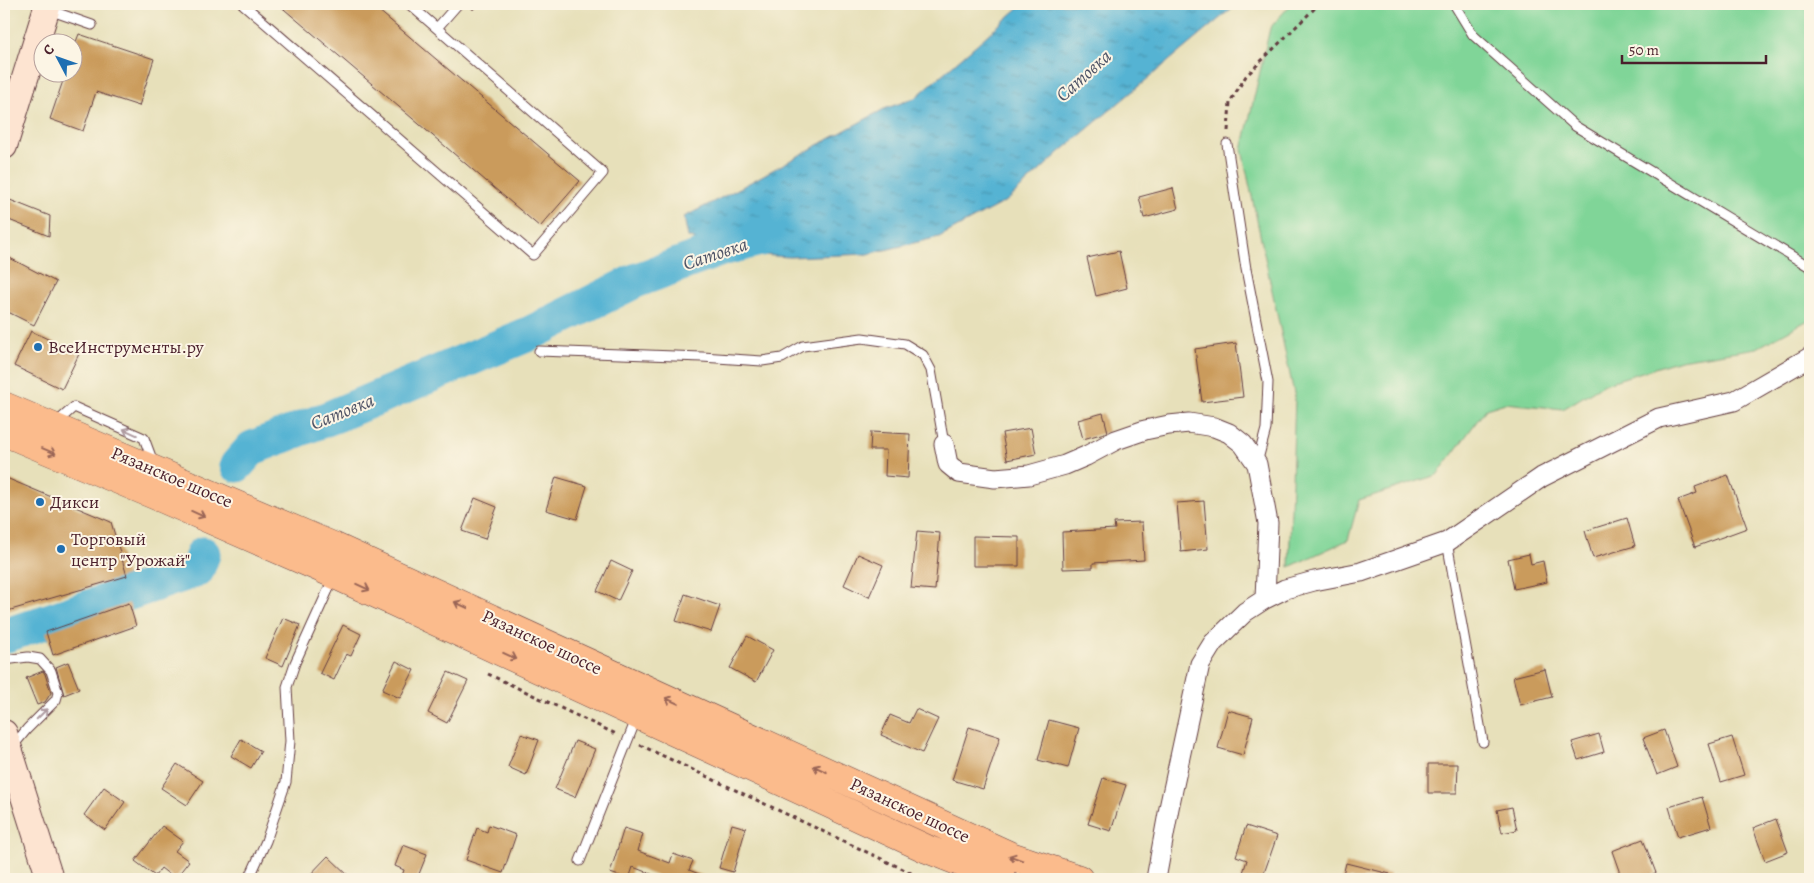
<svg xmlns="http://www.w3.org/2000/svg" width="1814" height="883" font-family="Alegreya,serif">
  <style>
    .grass { fill: #80d598; stroke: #657a62 }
    .water { fill: url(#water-ripples); stroke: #4f697f }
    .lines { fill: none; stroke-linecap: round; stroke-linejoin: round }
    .river { stroke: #54b3d3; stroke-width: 35 }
    .building { fill: #ca9b5b }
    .service-casing { stroke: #623c40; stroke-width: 11 }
    .minor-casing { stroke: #623c40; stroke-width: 21 }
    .secondary-casing { stroke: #623c40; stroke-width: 28 }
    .primary-casing { stroke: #623c40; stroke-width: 29 }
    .path { stroke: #623c40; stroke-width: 3; stroke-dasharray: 4 4; stroke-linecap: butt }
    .service { stroke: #fff; stroke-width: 9 }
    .minor { stroke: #fff; stroke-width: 19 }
    .secondary { stroke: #fde4d1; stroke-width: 26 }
    .primary { stroke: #fbbb8c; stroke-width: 28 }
    .oneway { stroke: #ae9aa0 }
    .oneway2 { stroke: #9a6557 }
    .poi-dot { fill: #1f6fb2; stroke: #fcf5e5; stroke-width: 2 }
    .labels { text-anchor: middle; stroke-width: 4; stroke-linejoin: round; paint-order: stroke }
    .poi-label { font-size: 18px; fill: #4a1f2b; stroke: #fcf5e5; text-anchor: start }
    .street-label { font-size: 18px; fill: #4a1f2b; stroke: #fcf5e5 }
    .water-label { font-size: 19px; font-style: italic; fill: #4e5366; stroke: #fcf5e5 }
  </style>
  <defs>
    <pattern id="water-ripples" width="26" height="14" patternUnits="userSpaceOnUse" patternTransform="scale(1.25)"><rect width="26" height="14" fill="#54b3d3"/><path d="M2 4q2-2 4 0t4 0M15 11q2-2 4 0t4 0" fill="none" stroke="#4891ab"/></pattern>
  </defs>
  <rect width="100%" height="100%" fill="#fcf5e5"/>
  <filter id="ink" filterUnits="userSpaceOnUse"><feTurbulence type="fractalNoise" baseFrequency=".02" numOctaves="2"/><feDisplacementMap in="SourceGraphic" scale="10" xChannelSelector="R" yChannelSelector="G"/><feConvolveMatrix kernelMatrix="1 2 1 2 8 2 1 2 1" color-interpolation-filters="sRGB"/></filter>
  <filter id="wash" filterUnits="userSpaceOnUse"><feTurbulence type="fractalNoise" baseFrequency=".0096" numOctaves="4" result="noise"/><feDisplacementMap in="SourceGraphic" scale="20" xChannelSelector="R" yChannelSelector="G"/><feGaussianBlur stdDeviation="1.12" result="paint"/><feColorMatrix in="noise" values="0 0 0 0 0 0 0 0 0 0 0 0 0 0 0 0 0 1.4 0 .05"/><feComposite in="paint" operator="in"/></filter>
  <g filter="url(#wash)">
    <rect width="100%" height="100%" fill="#e7e0ba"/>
    <!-- grass -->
    <path class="grass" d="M1291,4H1810V319L1757,348L1680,360L1604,384L1563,409L1505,403L1486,409L1437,475L1359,500L1348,540L1289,567L1295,398L1242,150L1270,28Z"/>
    <!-- water -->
    <path class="water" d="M1023,4H1237L1060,152L1008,200L939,237L868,254L789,257L734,253L688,237L684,217L738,189L884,109L915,98Z"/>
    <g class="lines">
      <!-- river -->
      <path class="river" d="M237,465L252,448L334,416L531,333L635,281L721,249L768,237
        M4,636L197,570L203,554"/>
    </g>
    <g id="blocks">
      <!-- building -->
      <path class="building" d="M278,4H371L580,181L540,227Z
        M79,34L154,59L139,106L96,92L83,131L50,119L66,72H72V52Z
        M1173,188L1178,209L1144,218L1139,197Z
        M10,200L50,216L49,236L4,218Z
        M1119,251L1127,288L1096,296L1087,258Z
        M4,255L56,282L34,325L4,310Z
        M31,331L79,354L62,389L14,366Z
        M1236,343L1243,397L1202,402L1195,349Z
        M1103,413L1108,432L1083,439L1078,420Z
        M1031,428L1036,454L1007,460L1002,433Z
        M871,432L910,434L908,478L885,476L886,450H870Z
        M1728,475L1747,528L1695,547L1678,500L1697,493L1695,487Z
        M4,477L111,522L127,576L4,612Z
        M556,477L587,486L577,519L546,510Z
        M475,498L497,507L485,539L462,531Z
        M1204,501L1208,549L1181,552L1177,503Z
        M1627,518L1635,546L1593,558L1585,531Z
        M1142,522L1144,560L1093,563V568L1063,569L1062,532L1115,529L1114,523Z
        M917,531L940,533L935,590L911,588Z
        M973,536L1019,537V566H973Z
        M858,554L883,565L869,597L844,585Z
        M1529,554L1531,564L1543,561L1547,582L1514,589L1508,559Z
        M611,561L632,571L618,601L597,591Z
        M685,594L720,606L711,632L676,621Z
        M129,603L136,626L53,655L46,632Z
        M283,618L300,625L283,666L265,658Z
        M343,625L361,634L351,656L346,654L334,680L320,673Z
        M747,636L773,650L756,682L730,668Z
        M396,661L414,670L400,698L382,690Z
        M68,662L79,689L64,695L56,667Z
        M1545,669L1552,697L1520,705L1513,677Z
        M43,671L45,674L51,693L45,702L37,705L26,678Z
        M448,672L468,681L447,723L428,713Z
        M916,709L938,719L922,753L881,735L890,715L909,723Z
        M1228,710L1253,717L1243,755L1218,748Z
        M1049,720L1079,728L1068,768L1038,760Z
        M969,727L1000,737L983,789L952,780Z
        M1664,730L1677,767L1657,775L1643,738Z
        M521,734L539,740L526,775L508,767Z
        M1599,734L1604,752L1578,760L1572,742Z
        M1732,737L1744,775L1721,782L1709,744Z
        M241,739L261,751L251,768L231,756Z
        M575,741L595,749L575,797L555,789Z
        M177,764L203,781L187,805L161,788Z
        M1428,764H1458L1457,793H1428Z
        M1103,778L1126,785L1111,831L1088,824Z
        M104,787L125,802L105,830L84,815Z
        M1702,797L1711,827L1678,837L1669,807Z
        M1512,807L1517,830L1502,833L1497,810Z
        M1776,819L1788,852L1765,861L1753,828Z
        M732,824L746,828L733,872L719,868Z
        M489,825L516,835L503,873L466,860L477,828L487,832Z
        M162,826L183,841L175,851L189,861L175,879L161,868L155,876L135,861Z
        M1246,826L1277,836L1262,879H1241L1247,860L1236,856Z
        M624,828L643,834L638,851L670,863L673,854L693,861L689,870L709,878V879H664L633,867L629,879L610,873Z
        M1643,839L1656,873L1639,879H1622L1612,851Z
        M403,845L427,854L417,879H401L404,870L395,866Z
        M328,856L352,879H306Z
        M1346,863L1390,874L1389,879H1342Z"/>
    </g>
  </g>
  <g filter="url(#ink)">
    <use href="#blocks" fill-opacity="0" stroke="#623c40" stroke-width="1"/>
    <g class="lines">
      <!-- service casing -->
      <g class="service-casing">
        <path id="service" d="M243,4L533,255L603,173L409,4
          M1454,4L1473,35L1575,126L1810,267
          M49,10L92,25
          M437,28L458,4
          M1227,144L1246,269L1268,382L1266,429L1257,463
          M539,351L702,357L762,361L782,358L803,346L862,338L905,344L923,355L931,370L944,444
          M56,423L74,407L144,438L153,462
          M1447,542L1483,742
          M4,660L28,657L40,659L51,671L58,693L56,700L27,729L13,746
          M580,861L637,717
          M249,879L266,841L286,782L290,741L287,687L295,663L334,577"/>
      </g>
      <!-- minor casing -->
      <g class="minor-casing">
        <path id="minor" d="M944,444L948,464L959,473L995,478L1029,475L1065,465L1086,456L1116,440L1145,430L1169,425L1189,423L1214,427L1229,433L1243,444L1257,464L1268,523L1265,599
          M1156,879L1169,808L1200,664L1213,643L1245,612L1265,599L1285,589L1314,581L1361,572L1447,542L1542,477L1659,418L1734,401L1810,357"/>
      </g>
      <!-- secondary casing -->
      <g class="secondary-casing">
        <path id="secondary" d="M4,146L48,4
          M4,733L50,879"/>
      </g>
      <!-- primary casing -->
      <g class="primary-casing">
        <path id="primary" d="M4,406L333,546L1011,856L1079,879
          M4,432L154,495L320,568L927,849L1002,879"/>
      </g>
      <!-- path -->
      <path class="path" d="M17,6L18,4
        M472,9L477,4
        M1228,131L1230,102L1246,76L1319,4
        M488,674L616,734
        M640,745L924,879
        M1101,876L1110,879"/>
      <!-- service -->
      <use href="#service" class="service"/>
      <!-- minor -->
      <use href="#minor" class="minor"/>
      <!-- secondary -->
      <use href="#secondary" class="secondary"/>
      <!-- primary -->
      <use href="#primary" class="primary"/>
    </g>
    <!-- one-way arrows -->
    <defs><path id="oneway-shaft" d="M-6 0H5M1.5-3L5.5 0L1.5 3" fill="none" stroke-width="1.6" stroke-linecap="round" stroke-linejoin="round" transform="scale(1.25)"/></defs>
    <g class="oneway">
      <use href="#oneway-shaft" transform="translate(130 432) rotate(-156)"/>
      <use href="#oneway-shaft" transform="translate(42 714) rotate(-45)"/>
    </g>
    <g class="oneway2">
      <use href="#oneway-shaft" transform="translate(49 451) rotate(23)"/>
      <use href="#oneway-shaft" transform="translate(198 514) rotate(24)"/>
      <use href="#oneway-shaft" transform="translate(363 587) rotate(25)"/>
      <use href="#oneway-shaft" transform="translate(461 605) rotate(-155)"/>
      <use href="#oneway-shaft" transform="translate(510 656) rotate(25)"/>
      <use href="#oneway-shaft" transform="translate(672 701) rotate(-155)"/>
      <use href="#oneway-shaft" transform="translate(820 769) rotate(-155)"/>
      <use href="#oneway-shaft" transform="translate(1016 858) rotate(-160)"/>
    </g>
  </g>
  <!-- markers -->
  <g class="poi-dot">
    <circle cx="38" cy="347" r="5"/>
    <circle cx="40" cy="502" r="5"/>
    <circle cx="61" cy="549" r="5"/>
  </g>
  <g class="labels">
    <!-- poi labels -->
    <g class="poi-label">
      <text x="48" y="353">ВсеИнструменты.ру</text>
      <text x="50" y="508">Дикси</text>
      <text x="71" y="545">Торговый<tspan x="71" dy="21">центр "Урожай"</tspan></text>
    </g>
    <!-- street labels -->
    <g class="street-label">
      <text transform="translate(172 477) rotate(23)" y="6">Рязанское шоссе</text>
      <text transform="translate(542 642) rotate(25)" y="6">Рязанское шоссе</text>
      <text transform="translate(910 810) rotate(25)" y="6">Рязанское шоссе</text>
    </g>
    <!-- water labels -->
    <g class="water-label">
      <text transform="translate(1083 75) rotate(-42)" y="7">Сатовка</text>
      <text transform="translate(715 253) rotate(-18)" y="7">Сатовка</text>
      <text transform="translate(342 411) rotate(-22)" y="7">Сатовка</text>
    </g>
  </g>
  <!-- margin -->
  <rect width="1814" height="883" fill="none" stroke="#fcf5e5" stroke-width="20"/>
  <!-- north arrow -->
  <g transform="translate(58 58) rotate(311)"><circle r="24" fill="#fcf5e5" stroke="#b59f9b"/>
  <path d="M0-4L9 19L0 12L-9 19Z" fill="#1f6fb2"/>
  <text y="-8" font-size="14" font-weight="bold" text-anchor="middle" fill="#4a1f2b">С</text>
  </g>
  <!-- scale -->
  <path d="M1622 55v8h144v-8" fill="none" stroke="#4a1f2b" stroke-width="2.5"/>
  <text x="1629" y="55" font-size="15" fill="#4a1f2b" stroke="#fcf5e5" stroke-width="4" paint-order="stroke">50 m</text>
</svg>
